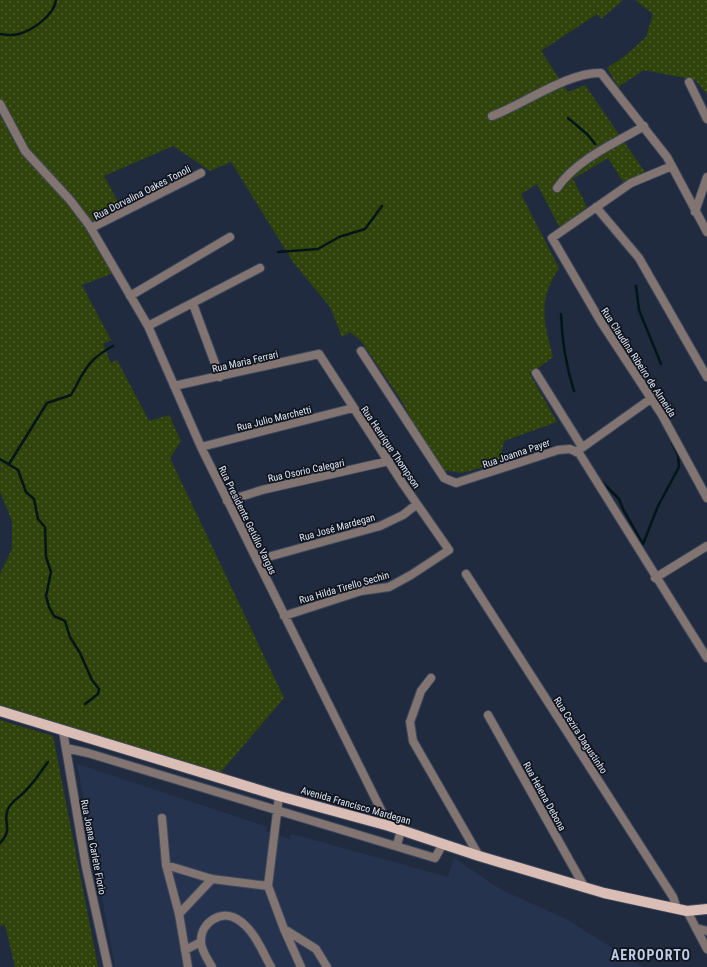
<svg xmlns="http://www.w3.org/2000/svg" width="707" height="967" font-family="'Roboto Condensed',sans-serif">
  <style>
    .built { fill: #26334e }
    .grass { fill: url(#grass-dots) }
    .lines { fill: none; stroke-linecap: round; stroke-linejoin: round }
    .stream { stroke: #041517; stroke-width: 2.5 }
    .minor-casing { stroke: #3e495d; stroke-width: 10 }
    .major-casing { stroke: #3e495d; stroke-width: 12 }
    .minor { stroke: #827470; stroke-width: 8 }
    .major { stroke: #dabdb5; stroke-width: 10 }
    .labels { text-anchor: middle; stroke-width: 3.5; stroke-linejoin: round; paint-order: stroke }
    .street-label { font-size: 10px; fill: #dde5f3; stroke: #0f141d }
    .district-label { font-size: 14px; font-weight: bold; letter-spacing: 1px; fill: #bdcbe7; stroke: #0f141d }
  </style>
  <defs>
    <pattern id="grass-dots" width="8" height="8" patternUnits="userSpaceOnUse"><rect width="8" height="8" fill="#2f430b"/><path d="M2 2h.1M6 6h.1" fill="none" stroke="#4d5e2f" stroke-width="1.8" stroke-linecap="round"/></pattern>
  </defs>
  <rect width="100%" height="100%" fill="#202b40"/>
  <!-- built -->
  <path class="built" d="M77,764L267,827L266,831L289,839L292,834L448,877L454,858L500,889L566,919L643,967H115Z"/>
  <!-- grass -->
  <path class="grass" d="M0,0H623L601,19L597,14L541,51L568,92L585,85L647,175L624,183L608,158L573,179L587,207L561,230L537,184L521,194L559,268C537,301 544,322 553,357L530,374L557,422L504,441L499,463L461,473L438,469L401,400L361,341L350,332L342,337L330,307L293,262L231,162L210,171L173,146L104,176L123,211L86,230L114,273L82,285L111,340L103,344L111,363L117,360L149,421L169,415L181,441L170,458L284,698L220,773L0,706V574L12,549V521L0,492Z
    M635,0H707V94L695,80L644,70L618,87L607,68L626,55L646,37L653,14Z
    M0,720L53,736L98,967H15L5,925L0,926Z"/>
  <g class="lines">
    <!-- stream -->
    <path class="stream" d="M0,34C6,35 13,36 19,34C33,30 54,15 56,0
      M568,118L588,135L595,144
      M278,252L318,249L339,237L365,229L382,206
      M636,286L639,310L661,364
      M561,314C562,341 566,366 574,391
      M0,459L18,470L26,492L34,499L38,519L45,527L46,557L51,572L46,596L49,607L54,616L65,621L70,637L80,653L92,680L99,689L98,694L85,704
      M9,464L47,403L71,395C85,370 87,360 113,346
      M602,482L619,499L623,509L643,544
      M643,544L658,506L679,467L678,455L672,443
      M0,843C14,829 2,821 8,809C11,801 22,796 27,789C35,781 41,771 48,762"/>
    <!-- minor casing -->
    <g class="minor-casing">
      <path id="minor" d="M689,82L707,119
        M0,104L25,151L70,200L89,225L148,326L201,447L389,826
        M492,116C522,105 570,71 601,73L667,157L707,232
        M672,166L631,183L552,238L601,322L662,415L707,498
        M557,188C577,159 614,144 644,126
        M596,207L639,258L707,377
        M695,212L707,177
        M91,228L201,173
        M130,296L230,237
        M193,304L220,377
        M148,326L260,268
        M361,351L444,478L456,483L558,450L570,449L579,453L707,658
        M536,373L582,447
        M174,386L319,354L403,484L449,550L411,575L389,587L361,591L284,616
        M201,447L353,408
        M576,452L652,398
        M227,501L262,490L389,461
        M257,560L380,526L403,515L417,504
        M466,574L673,897L677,909
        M655,578L707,546
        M431,678L421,691L410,722L413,741L479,856
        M488,715L585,888
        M63,731L86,867L108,967
        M66,748L88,753L435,858L443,844
        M162,818L166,865L179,914L188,967
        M397,845L401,830
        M166,865L212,879L268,886L284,929L301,967
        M268,886L279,796
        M687,911L707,949
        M179,914L212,879
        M696,928L707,931
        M284,929L316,949L327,967
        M185,950L201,942
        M212,967C208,960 201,950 201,942C200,923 221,909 237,919C254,929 262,951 271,967"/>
    </g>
    <!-- major casing -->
    <g class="major-casing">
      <path id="major" d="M0,711L279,796L389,826L479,856L604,893L687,911L707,909"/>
    </g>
    <!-- minor -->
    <use href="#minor" class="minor"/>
    <!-- major -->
    <use href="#major" class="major"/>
  </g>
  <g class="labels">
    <!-- street labels -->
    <g class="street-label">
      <text transform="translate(142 192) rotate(-27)" y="4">Rua Dorvalina Oakes Tonoli</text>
      <text transform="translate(245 361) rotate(-13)" y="4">Rua Maria Ferrari</text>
      <text transform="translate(639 362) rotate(57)" y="4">Rua Claudina Ribeiro de Almeida</text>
      <text transform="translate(274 418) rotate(-14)" y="4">Rua Julio Marchetti</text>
      <text transform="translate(391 447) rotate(56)" y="4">Rua Henrique Thompson</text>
      <text transform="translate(516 453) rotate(-19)" y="4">Rua Joanna Payer</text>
      <text transform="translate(306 470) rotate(-12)" y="4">Rua Osorio Calegari</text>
      <text transform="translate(248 520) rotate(64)" y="4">Rua Presidente Getúlio Vargas</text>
      <text transform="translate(337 527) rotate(-16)" y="4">Rua José Mardegan</text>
      <text transform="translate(344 587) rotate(-16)" y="4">Rua Hilda Tirello Sechin</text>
      <text transform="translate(581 735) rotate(57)" y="4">Rua Cezira Dagustinho</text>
      <text transform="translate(545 796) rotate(61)" y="4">Rua Helena Debona</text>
      <text transform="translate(356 805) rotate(16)" y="4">Avenida Francisco Mardegan</text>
      <text transform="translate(94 847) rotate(79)" y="4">Rua Joana Carlete Fiorio</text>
    </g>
    <!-- district labels -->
    <g class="district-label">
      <text x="651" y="960">AEROPORTO</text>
    </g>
  </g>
</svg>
